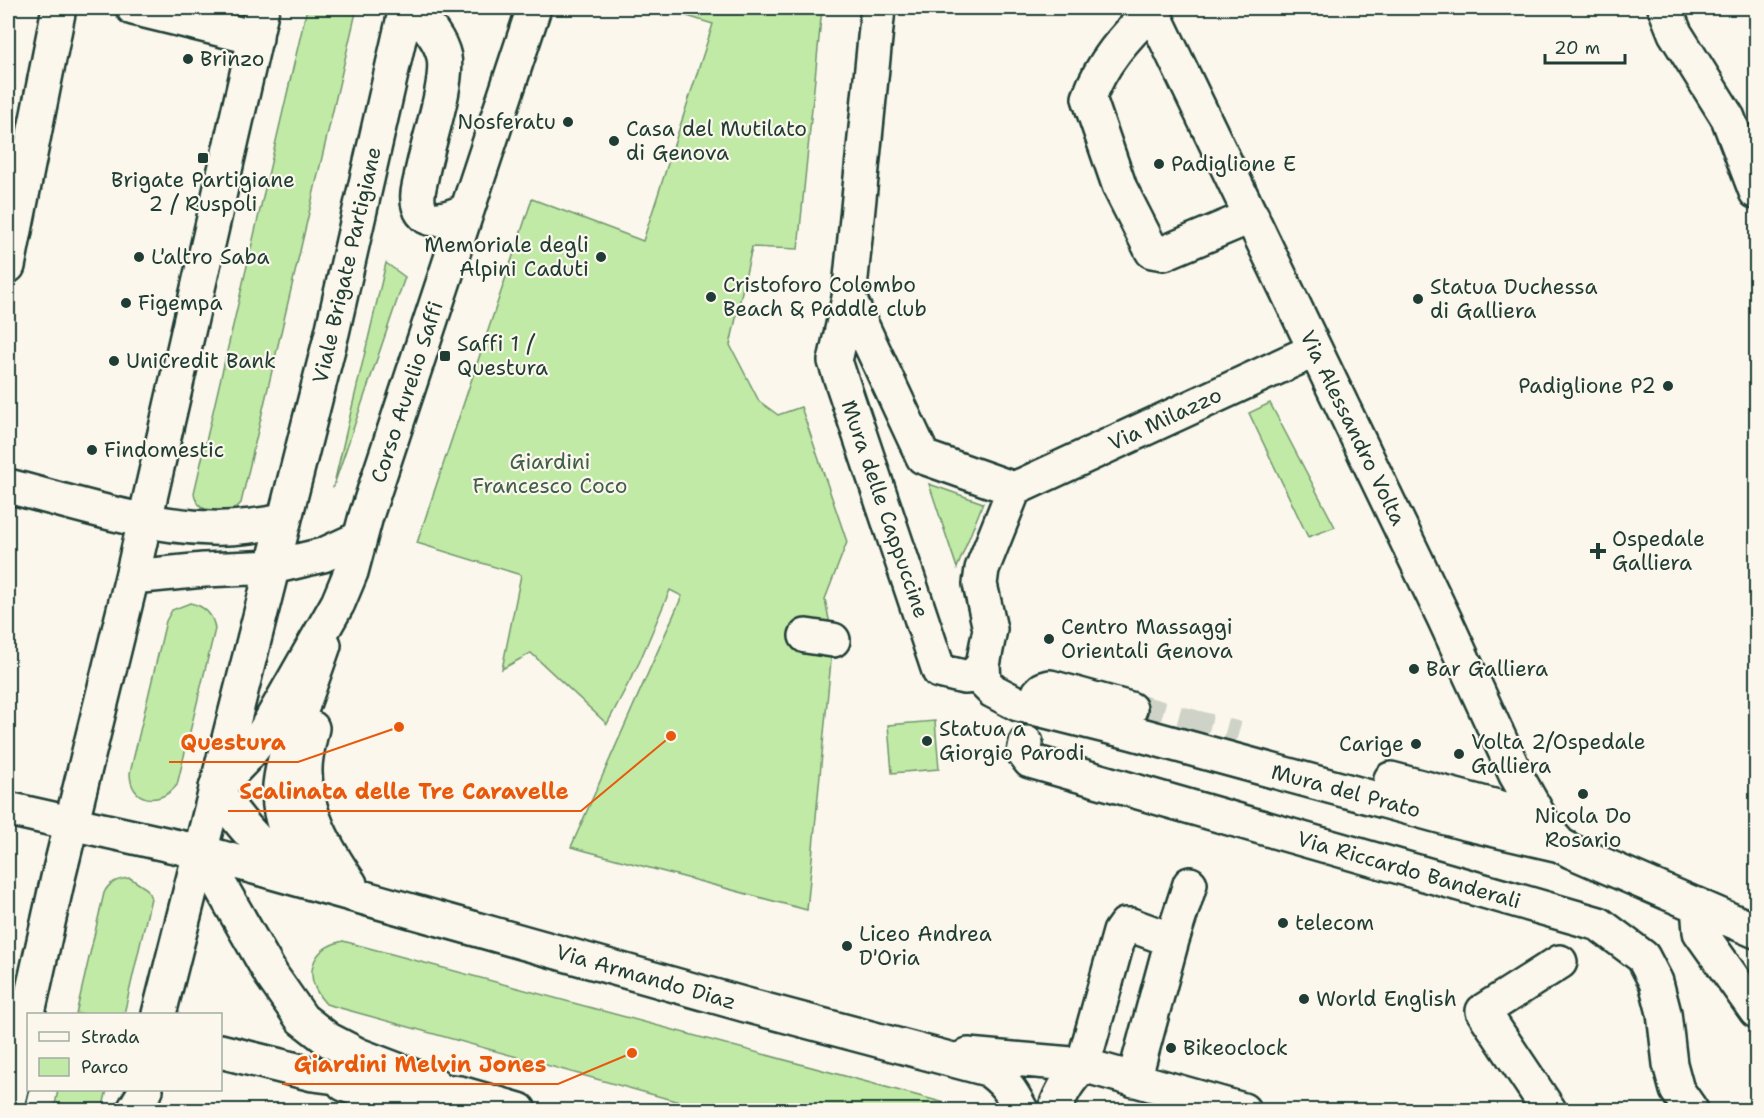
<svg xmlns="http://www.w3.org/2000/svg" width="1764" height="1118" font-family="'Shantell Sans',sans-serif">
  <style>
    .green { fill: #c1eaa6; stroke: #70946d; stroke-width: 1.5 }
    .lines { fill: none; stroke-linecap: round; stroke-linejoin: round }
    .minor-tunnel { stroke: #cfd2c7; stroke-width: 33; stroke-dasharray: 33 16; stroke-linecap: butt }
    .minor-casing { stroke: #1f3d34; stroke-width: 38 }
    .major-casing { stroke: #1f3d34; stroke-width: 38 }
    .minor { stroke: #fbf7ec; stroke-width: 33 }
    .major { stroke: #fbf7ec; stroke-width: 33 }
    .poi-dot { fill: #1f3d34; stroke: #fbf7ec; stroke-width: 2 }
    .labels { text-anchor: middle; stroke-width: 4.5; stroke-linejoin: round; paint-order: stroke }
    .poi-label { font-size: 21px; fill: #1f3d34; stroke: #fbf7ec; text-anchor: start }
    .street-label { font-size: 21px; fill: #1f3d34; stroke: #fbf7ec }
    .park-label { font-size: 21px; fill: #3f604b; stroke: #fbf7ec }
    .leader { fill: none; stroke: #e8590c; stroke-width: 2 }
    .callout-dot { fill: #e8590c; stroke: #fbf7ec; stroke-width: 2 }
    .callout-label { font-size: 22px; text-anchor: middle; font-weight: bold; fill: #e8590c; stroke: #fbf7ec; stroke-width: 4.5; stroke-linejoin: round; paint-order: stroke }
  </style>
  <rect width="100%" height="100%" fill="#fbf7ec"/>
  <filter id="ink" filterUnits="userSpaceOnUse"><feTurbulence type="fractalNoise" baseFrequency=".0167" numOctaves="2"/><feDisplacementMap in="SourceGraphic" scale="12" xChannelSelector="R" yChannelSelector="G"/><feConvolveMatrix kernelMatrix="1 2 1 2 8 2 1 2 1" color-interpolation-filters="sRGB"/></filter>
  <g filter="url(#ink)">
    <!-- green -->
    <path class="green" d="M307,8H357L241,503C228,519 197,515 194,493Z
      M661,8H822L798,249L752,247L730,345L759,401L778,415L801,407L847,542L825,599L833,640L807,910L571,847L682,596L670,590L639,663L607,724L531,653L502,669L521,575L417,543L532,199L643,241L713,24Z
      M386,263L405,277L333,488Z
      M1270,403L1335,527L1308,537L1249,413Z
      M929,484L983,503L957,568Z
      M190,603C205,606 213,614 215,629L177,785C160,806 130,803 130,773L166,621L172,610Z
      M935,721L939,769L892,773L888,725Z
      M130,878L147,889L151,898L124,1014H76L104,893C109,882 118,879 130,878Z
      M343,941L945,1103L962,1110H708L326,1004C303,979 308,949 343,941Z
      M58,1090H107L102,1110H54Z"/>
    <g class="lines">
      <!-- minor-tunnel -->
      <path class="minor-tunnel" d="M1130,709L1237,738"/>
      <!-- minor casing -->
      <g class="minor-casing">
        <path id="minor" d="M133,8L256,38
          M412,8C424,22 440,38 444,57C449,85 426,147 421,178C419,187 416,197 419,206C425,228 451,217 466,211
          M878,8L849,298L835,361L939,671L964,677L973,676L983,665
          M1151,8L1444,618L1516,775L1547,830L1560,845
          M1665,8L1675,33L1728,118L1756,192
          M1152,10C1126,36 1101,63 1089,98L1120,188L1152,251L1164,253L1252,216
          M8,266L59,8
          M849,298L923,457L1014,489L982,569L980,584L990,629L983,665L984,682L993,691L1018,704L1130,732L1465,823L1560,845L1571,851L1756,931
          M8,486C74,503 142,526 211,528C236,529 260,525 284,521
          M1014,489L1315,350
          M806,636L833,640
          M324,645C315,670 307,694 298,719C281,768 264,813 304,857C314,869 329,876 341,885
          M1039,693L1043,689L1050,687L1130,709
          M312,728C309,741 305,756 305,769C304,812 327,850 350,884
          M1026,743L1024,753L1030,761L1599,924L1643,957L1656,982L1664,1013L1670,1064L1677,1090L1691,1110
          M1391,779L1524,814
          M216,788C237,821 263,852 297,872
          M8,809L201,852L746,1005L987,1069C1004,1080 1012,1092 1021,1110
          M201,852L272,976L302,1019L329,1040L358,1055L434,1084
          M1698,905L1700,932L1756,1011
          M1172,940L1190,884
          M968,1055L1083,1065L1243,1110
          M344,1084L412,1110
          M1055,1110C1061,1091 1069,1080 1083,1065L1120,932L1125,925H1131L1172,940L1134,1080
          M1549,1110L1483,1011L1560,962"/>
      </g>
      <!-- major casing -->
      <g class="major-casing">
        <path id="major" d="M132,577L204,570L273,567L323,555L360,538
          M218,786L246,757L261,738L338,603L351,572L366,516L534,8
          M159,1014L332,333L406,8
          M220,1051L313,1074L460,1093L519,1110
          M8,1102L58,878L132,577L262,8
          M134,1110L146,1090"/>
      </g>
      <!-- minor -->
      <use href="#minor" class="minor"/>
      <!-- major -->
      <use href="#major" class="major"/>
    </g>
  </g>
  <!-- markers -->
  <g class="poi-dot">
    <circle cx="188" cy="59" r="6"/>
    <circle cx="568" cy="122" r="6"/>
    <circle cx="614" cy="141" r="6"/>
    <rect x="197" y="152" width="12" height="12" rx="3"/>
    <circle cx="1159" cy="164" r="6"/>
    <circle cx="139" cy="257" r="6"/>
    <circle cx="601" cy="257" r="6"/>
    <circle cx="711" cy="297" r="6"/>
    <circle cx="1418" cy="299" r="6"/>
    <circle cx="126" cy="303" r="6"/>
    <rect x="439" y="350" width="12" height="12" rx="3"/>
    <circle cx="114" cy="361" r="6"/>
    <circle cx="1668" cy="386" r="6"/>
    <circle cx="92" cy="450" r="6"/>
    <path d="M1595 542h6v6h6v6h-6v6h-6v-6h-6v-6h6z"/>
    <circle cx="1049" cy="639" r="6"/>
    <circle cx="1414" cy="669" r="6"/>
    <circle cx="927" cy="741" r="6"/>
    <circle cx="1416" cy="744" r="6"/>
    <circle cx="1459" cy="754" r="6"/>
    <circle cx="1583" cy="794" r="6"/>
    <circle cx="1283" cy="923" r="6"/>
    <circle cx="847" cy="946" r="6"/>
    <circle cx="1304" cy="999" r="6"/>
    <circle cx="1171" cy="1048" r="6"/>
  </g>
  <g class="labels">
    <!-- poi labels -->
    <g class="poi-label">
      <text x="200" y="66">Brinzo</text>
      <text x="556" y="129" text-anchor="end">Nosferatu</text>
      <text x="626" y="136">Casa del Mutilato<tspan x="626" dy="24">di Genova</tspan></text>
      <text x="1171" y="171">Padiglione E</text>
      <text x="203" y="187" text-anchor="middle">Brigate Partigiane<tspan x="203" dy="24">2 / Ruspoli</tspan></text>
      <text x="589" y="252" text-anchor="end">Memoriale degli<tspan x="589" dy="24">Alpini Caduti</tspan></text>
      <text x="151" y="264">L'altro Saba</text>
      <text x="723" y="292">Cristoforo Colombo<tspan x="723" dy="24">Beach &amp; Paddle club</tspan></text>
      <text x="1430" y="294">Statua Duchessa<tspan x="1430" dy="24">di Galliera</tspan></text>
      <text x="138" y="310">Figempa</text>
      <text x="457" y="351">Saffi 1 /<tspan x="457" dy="24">Questura</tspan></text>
      <text x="126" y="368">UniCredit Bank</text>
      <text x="1656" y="393" text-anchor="end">Padiglione P2</text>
      <text x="104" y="457">Findomestic</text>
      <text x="1612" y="546">Ospedale<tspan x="1612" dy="24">Galliera</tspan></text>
      <text x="1061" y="634">Centro Massaggi<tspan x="1061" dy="24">Orientali Genova</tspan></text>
      <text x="1426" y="676">Bar Galliera</text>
      <text x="939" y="736">Statua a<tspan x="939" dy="24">Giorgio Parodi</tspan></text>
      <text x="1471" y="749">Volta 2/Ospedale<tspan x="1471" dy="24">Galliera</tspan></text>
      <text x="1404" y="751" text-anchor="end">Carige</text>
      <text x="1583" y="823" text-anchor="middle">Nicola Do<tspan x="1583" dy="24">Rosario</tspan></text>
      <text x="1295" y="930">telecom</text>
      <text x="859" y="941">Liceo Andrea<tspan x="859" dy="24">D'Oria</tspan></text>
      <text x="1316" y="1006">World English</text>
      <text x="1183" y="1055">Bikeoclock</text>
    </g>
    <!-- street labels -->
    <g class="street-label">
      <text transform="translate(347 265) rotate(-77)" y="7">Viale Brigate Partigiane</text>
      <text transform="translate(407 392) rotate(-72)" y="7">Corso Aurelio Saffi</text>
      <text transform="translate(1165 419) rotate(-25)" y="7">Via Milazzo</text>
      <text transform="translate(1353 428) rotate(64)" y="7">Via Alessandro Volta</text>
      <text transform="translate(885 509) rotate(71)" y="7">Mura delle Cappuccine</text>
      <text transform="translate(1346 791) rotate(15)" y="7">Mura del Prato</text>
      <text transform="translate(1409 870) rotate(16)" y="7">Via Riccardo Banderali</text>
      <text transform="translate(646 977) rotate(16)" y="7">Via Armando Diaz</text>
    </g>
    <!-- park labels -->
    <g class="park-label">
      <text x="550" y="469">Giardini<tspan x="550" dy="24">Francesco Coco</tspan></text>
    </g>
  </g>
  <!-- callouts -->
  <path class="leader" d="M399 727L298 762H169M671 736L581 811H228M632 1053L558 1084H282"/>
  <g class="callout-dot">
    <circle cx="399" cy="727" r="6"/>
    <circle cx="671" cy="736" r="6"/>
    <circle cx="632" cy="1053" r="6"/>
  </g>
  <g class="callout-label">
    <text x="233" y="750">Questura</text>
    <text x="404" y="799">Scalinata delle Tre Caravelle</text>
    <text x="420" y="1072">Giardini Melvin Jones</text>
  </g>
  <!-- margin -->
  <rect width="1764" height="1118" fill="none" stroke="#fbf7ec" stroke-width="30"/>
  <rect x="15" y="15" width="1734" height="1088" fill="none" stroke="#1f3d34" stroke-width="2" filter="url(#ink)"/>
  <!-- legend -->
  <rect x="27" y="1013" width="195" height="78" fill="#fbf7ec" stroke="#a3ada2" stroke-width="1.5"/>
  <rect x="39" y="1032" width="30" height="9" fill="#fbf7ec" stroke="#a3ada2" stroke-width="1.5"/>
  <text x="81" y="1043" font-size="18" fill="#1f3d34">Strada</text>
  <rect x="39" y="1058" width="30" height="18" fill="#c1eaa6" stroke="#a3ada2" stroke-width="1.5"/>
  <text x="81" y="1073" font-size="18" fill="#1f3d34">Parco</text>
  <!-- scale -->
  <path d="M1545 54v9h80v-9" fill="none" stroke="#1f3d34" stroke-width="3"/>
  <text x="1554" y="54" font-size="18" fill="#1f3d34" stroke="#fbf7ec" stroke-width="4.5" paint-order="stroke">20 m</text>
</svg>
